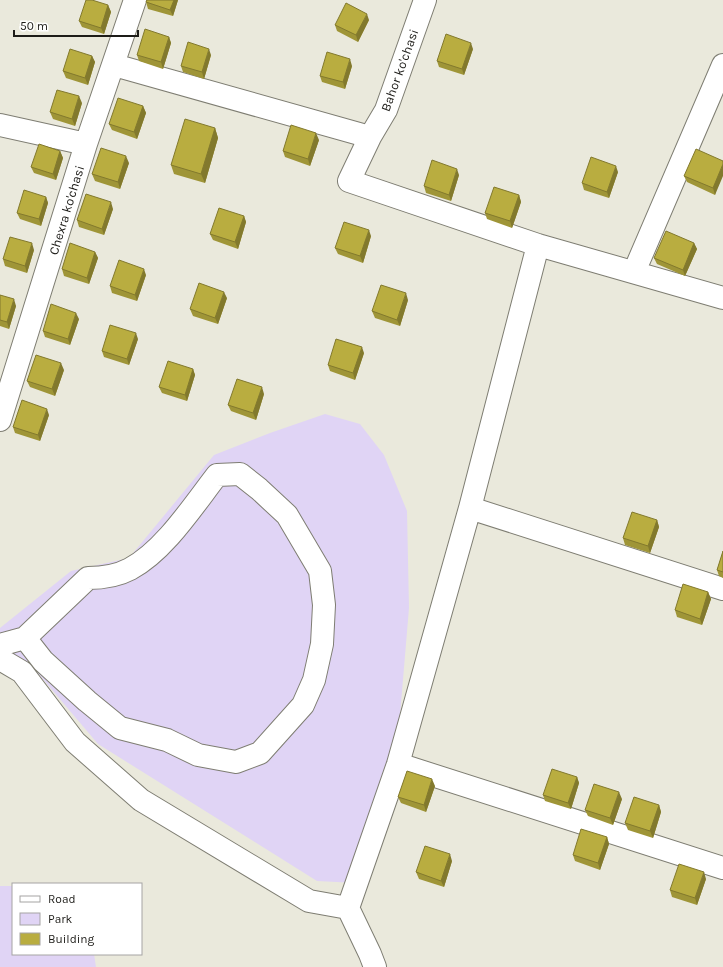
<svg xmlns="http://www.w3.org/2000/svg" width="723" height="967" font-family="Karla,sans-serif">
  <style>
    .green { fill: #e0d4f5 }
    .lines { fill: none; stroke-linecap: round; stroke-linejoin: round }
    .minor-casing { stroke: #7e7d72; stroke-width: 24 }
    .minor { stroke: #fff; stroke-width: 22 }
    .wall { fill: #9f9537 }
    .shaded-wall { fill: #82792d }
    .building { fill: #b9ad40; stroke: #82792d }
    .labels { text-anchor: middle; stroke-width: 3.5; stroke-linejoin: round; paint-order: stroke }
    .street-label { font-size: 13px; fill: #1d1c18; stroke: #fff }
  </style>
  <rect width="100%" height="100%" fill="#eae9dc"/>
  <!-- green -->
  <path class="green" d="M325,414L360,424L384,455L407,511L409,608L398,739L356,883L317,881L98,744L36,671L0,648V628L71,571L129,558L214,455L270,433Z
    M0,886H13V954H94L96,967H0Z"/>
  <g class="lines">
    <!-- minor casing -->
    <g class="minor-casing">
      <path id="minor" d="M425,0L386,110L370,137L349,181L538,245L723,298
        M114,65L370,137
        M0,125L86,144
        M634,272L723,65
        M0,420L86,144L135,0
        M470,508L723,589
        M0,645L25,638L88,578C102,578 117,576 130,569C164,551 193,506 217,475L240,474L259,489L287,515L320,571L324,605L322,644L314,680L303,705L260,753L236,762L198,755L167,740L120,728L87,701L43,661L25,638
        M0,659L22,672L75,742L141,800L309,901L348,908
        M398,764L723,868
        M375,967L370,954L348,908L398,764L470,508L538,245"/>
    </g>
    <!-- minor -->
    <use href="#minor" class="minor"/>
  </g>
  <!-- wall -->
  <path class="wall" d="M178,0L173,16L148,9L146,2Z
    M108,5L111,12L104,34L82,27L79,21Z
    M369,20L358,42L337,31L335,25Z
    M169,37L171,43L163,69L139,61L137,55Z
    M473,49L464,75L439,67L437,61Z
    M211,55L204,79L183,72L181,66Z
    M92,56L95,62L88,85L66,78L63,71Z
    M352,66L345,89L322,82L320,76Z
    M82,103L75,126L53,119L50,112Z
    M143,106L146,113L137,139L112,130L109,124Z
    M215,128L218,138L205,183L174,174L171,165Z
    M319,140L310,166L285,157L283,151Z
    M60,151L63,158L56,180L34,173L31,167Z
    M723,161L715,195L687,182L684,176Z
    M129,163L120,189L95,181L92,174Z
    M618,172L609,198L584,190L582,183Z
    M459,175L451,201L426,193L424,186Z
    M519,195L521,202L512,228L487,219L485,213Z
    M46,197L48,203L41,226L20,219L17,213Z
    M113,209L104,235L79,227L77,220Z
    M244,216L246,222L238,249L213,240L210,234Z
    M371,236L363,263L338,254L335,248Z
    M694,243L697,249L685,276L657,264L654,258Z
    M34,250L27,273L5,266L3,259Z
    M95,252L98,258L89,284L64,276L62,269Z
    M146,275L137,301L112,293L110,286Z
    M0,295L16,306L9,329L0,326Z
    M227,298L218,324L193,316L190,309Z
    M408,300L400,326L375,318L372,311Z
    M79,319L70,345L45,337L43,331Z
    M138,339L129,365L104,357L102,351Z
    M364,353L355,380L330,371L328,365Z
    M193,369L195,375L187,401L162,393L159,387Z
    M64,370L55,396L30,387L27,381Z
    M264,394L256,420L231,411L228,405Z
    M49,415L40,441L15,433L13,427Z
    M657,520L659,527L650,553L625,545L623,538Z
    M723,551V578L719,576L717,570Z
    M708,592L711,599L702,625L677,617L675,610Z
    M577,777L579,783L571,809L545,801L543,795Z
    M435,786L426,812L401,803L398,797Z
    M622,799L613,825L588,816L585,810Z
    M659,805L661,812L653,838L628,830L625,823Z
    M607,837L609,844L600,870L575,861L573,855Z
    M452,861L444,887L419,879L416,872Z
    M706,879L697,905L672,897L670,890Z"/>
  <!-- shaded-wall -->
  <path class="shaded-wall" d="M174,0H178L173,16L170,10Z
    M108,5L111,12L104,34L101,28Z
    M367,14L369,20L358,42L356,35Z
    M169,37L171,43L163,69L161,62Z
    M471,43L473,49L464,75L462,69Z
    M209,49L211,55L204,79L202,72Z
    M92,56L95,62L88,85L85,78Z
    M350,59L352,66L345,89L343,82Z
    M79,96L82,103L75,126L72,119Z
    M143,106L146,113L137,139L134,132Z
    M215,128L218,138L205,183L201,174Z
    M316,133L319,140L310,166L308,159Z
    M60,151L63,158L56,180L53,174Z
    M126,156L129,163L120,189L118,182Z
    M723,164V176L715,195L713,188Z
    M616,166L618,172L609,198L607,192Z
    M457,169L459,175L451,201L449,195Z
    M519,195L521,202L512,228L510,221Z
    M46,197L48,203L41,226L39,219Z
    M111,202L113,209L104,235L102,229Z
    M244,216L246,222L238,249L235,242Z
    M369,230L371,236L363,263L360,256Z
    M32,243L34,250L27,273L25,266Z
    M694,243L697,249L685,276L683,270Z
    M95,252L98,258L89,284L87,278Z
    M144,269L146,275L137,301L135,295Z
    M224,292L227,298L218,324L215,318Z
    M406,293L408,300L400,326L397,320Z
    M14,299L16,306L9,329L7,322Z
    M76,313L79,319L70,345L68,339Z
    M136,333L138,339L129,365L127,359Z
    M362,347L364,353L355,380L353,373Z
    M61,363L64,370L55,396L52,389Z
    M193,369L195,375L187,401L185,395Z
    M262,387L264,394L256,420L253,413Z
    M47,409L49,415L40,441L38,435Z
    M657,520L659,527L650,553L648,546Z
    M708,592L711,599L702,625L700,619Z
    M577,777L579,783L571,809L568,803Z
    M432,779L435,786L426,812L424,805Z
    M619,792L622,799L613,825L610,818Z
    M659,805L661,812L653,838L650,831Z
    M607,837L609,844L600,870L598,863Z
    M450,854L452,861L444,887L441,881Z
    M704,872L706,879L697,905L695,898Z"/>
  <!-- building -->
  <path class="building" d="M86,0H92L108,5L101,28L79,21Z
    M147,0H174L170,10L146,2Z
    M346,3L367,14L356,35L335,25Z
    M145,29L169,37L161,62L137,55Z
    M446,34L471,43L462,69L437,61Z
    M188,42L209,49L202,72L181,66Z
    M70,49L92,56L85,78L63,71Z
    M327,52L350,59L343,82L320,76Z
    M57,90L79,96L72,119L50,112Z
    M118,98L143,106L134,132L109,124Z
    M185,119L215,128L201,174L171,165Z
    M291,125L316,133L308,159L283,151Z
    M39,144L60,151L53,174L31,167Z
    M101,148L126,156L118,182L92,174Z
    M696,149L723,161V164L713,188L684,176Z
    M591,157L616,166L607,192L582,183Z
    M432,160L457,169L449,195L424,186Z
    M494,187L519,195L510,221L485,213Z
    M24,190L46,197L39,219L17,213Z
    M86,194L111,202L102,229L77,220Z
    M219,208L244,216L235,242L210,234Z
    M344,222L369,230L360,256L335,248Z
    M666,231L694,243L683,270L654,258Z
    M10,237L32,243L25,266L3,259Z
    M70,243L95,252L87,278L62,269Z
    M119,260L144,269L135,295L110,286Z
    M199,283L224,292L215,318L190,309Z
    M381,285L406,293L397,320L372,311Z
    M0,295L14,299L7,322L0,320Z
    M51,304L76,313L68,339L43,331Z
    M110,325L136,333L127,359L102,351Z
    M336,339L362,347L353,373L328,365Z
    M36,355L61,363L52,389L27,381Z
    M168,361L193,369L185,395L159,387Z
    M237,379L262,387L253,413L228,405Z
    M22,400L47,409L38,435L13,427Z
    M632,512L657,520L648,546L623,538Z
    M723,551V572L717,570Z
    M683,584L708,592L700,619L675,610Z
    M552,769L577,777L568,803L543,795Z
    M407,771L432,779L424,805L398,797Z
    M594,784L619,792L610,818L585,810Z
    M634,797L659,805L650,831L625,823Z
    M581,829L607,837L598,863L573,855Z
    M425,846L450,854L441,881L416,872Z
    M679,864L704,872L695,898L670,890Z"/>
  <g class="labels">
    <!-- street labels -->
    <g class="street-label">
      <text transform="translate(399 70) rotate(-70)" y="5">Bahor ko'chasi</text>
      <text transform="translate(66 210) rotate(-73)" y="5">Chexra ko'chasi</text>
    </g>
  </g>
  <!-- legend -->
  <rect x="12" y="883" width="130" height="72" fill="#ffffff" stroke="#a5a4a3"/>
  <rect x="20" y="896" width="20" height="6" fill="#ffffff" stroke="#a5a4a3"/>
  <text x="48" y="903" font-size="12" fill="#1d1c18">Road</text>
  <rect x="20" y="913" width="20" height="12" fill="#e0d4f5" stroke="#a5a4a3"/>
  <text x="48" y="923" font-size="12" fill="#1d1c18">Park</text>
  <rect x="20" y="933" width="20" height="12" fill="#b9ad40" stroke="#a5a4a3"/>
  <text x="48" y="943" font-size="12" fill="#1d1c18">Building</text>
  <!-- scale -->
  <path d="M14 30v6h124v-6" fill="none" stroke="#1d1c18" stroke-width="2"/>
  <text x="20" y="30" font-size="12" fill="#1d1c18" stroke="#ffffff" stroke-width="3" paint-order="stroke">50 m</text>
</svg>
